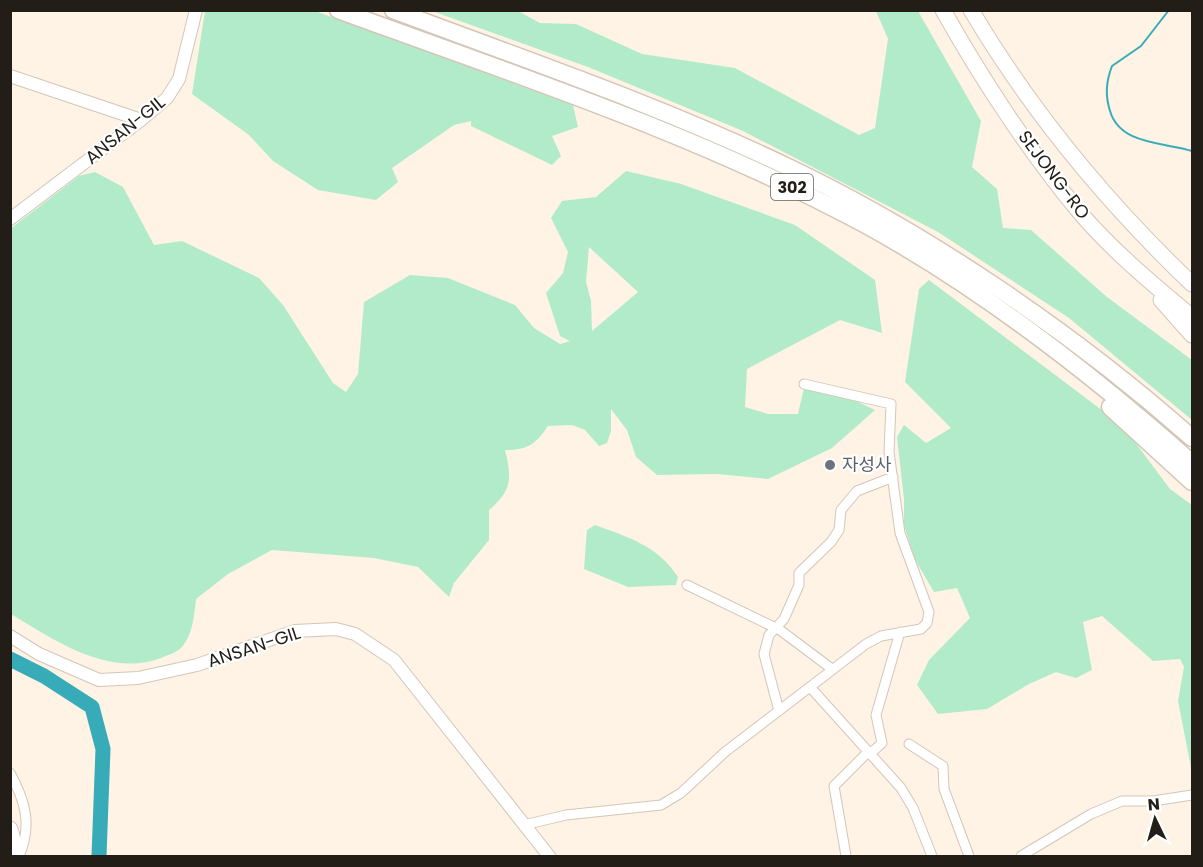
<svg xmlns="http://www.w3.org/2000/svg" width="1203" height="867" font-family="Poppins,'Noto Sans KR',sans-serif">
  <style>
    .green { fill: #b2ebca; fill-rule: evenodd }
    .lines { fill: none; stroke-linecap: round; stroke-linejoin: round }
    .stream { stroke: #38abb8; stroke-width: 2 }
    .river { stroke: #38abb8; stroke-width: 15 }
    .minor-casing { stroke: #d4c6b6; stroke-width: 11 }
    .tertiary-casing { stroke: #d4c6b6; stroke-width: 14 }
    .trunk-casing { stroke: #d4c6b6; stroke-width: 17 }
    .motorway-casing { stroke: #d4c6b6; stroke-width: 19 }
    .minor { stroke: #fff; stroke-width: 9 }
    .tertiary { stroke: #fff; stroke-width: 12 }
    .trunk { stroke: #fff; stroke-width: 15 }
    .motorway { stroke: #fff; stroke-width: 16 }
    .worship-dot { fill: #6b7280; stroke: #fff; stroke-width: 2 }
    .labels { text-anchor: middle; stroke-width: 4.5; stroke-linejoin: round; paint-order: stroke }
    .shield { fill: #fff; stroke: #64615d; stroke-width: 1.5 }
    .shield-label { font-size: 16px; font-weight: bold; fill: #221d17 }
    .street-label { font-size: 18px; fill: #221d17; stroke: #fff }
    .worship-label { font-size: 18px; fill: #5b616d; stroke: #fff; text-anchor: start }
  </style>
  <rect width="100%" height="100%" fill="#fef3e5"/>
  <!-- green -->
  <path class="green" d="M205,11H315L573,105L578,127L552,136L561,156L552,165L471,126V121L454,125L392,168L398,182L376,200L318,190L273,161L249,135L192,94Z
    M432,11H518L540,23L576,24L642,54L735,68L859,135L875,128L888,39L876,11H918L981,121L972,167L997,189L1003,228L1031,230L1107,297L1192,360V420L1069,318L938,232L743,131L588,67Z
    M626,171L681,184L795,225L875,280L882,333L840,320L747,369L745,407L768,414H798L804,388L854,400L875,410L832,448L768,479L717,474L657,475L636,457L627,430L611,409V431L607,443L599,446L585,430L572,425L548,426C536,444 528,450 505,450C512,478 512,491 489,510V540L454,583L449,597L418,567L374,558L272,550L228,574L196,599C194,617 193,633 182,647C177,653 167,655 161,658C109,678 54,640 11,614L10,229L79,176L95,172L123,187L154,245L182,241L259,278L283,305L333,383L346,392L358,374L364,302L410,275L448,278L515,305L534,328L560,344L570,341L560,336L546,293L563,273L568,252L551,218L562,201L596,197ZM589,247L638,292L592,331L591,301L586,282Z
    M929,280L1123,426L1170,489L1192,505V773L1178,701L1184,667L1180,659L1153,661L1102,616L1083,622L1092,670L1076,678L1056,672L1029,684L987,709L938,714L917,685L929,660L970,618L957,588L934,592L914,558L904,525V499L897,437L904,425L926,443L951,428L905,382L919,289Z
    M595,525C628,537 658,546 678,577L676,585L628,587L584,569L587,530Z"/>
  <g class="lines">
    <!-- stream -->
    <path class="stream" d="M1169,10L1141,46L1112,66C1106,82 1105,95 1110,111C1120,145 1163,142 1192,151"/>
    <!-- river -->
    <path class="river" d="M10,659L44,676L92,707L103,749L99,856"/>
    <!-- minor casing -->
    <g class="minor-casing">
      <path id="minor" d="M687,585L780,630L832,669
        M810,687L901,788L913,808L932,856
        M779,711L764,654L769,635L784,619L799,585V573L831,542L839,530L841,510L857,491L893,477
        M909,744L943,766L944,789L969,856
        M871,753L882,743L876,715L900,632
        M10,773C26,802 32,826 19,856
        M524,825L566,815L661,805L681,793L725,752L866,644L881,636L921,629L927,623L929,612L900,533L889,452L891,404L804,384
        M846,856L834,786L869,751
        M1021,856L1091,814L1122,801H1153L1192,795"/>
    </g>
    <!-- tertiary casing -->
    <g class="tertiary-casing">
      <path id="tertiary" d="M10,76L141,120
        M10,219L141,120L167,98L179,79L196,10
        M10,636L39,654L99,680L138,678L197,665L295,631L336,629L355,634L394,660L549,856"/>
    </g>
    <!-- trunk casing -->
    <g class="trunk-casing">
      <path id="trunk" d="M943,10C981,78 1032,156 1082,215C1115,253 1154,285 1192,317
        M971,10C1031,111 1108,204 1192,284
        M1161,300L1192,335
        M10,829L17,856"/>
    </g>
    <!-- motorway casing -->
    <g class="motorway-casing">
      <path id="motorway" d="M338,10C516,75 697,134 864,224C980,287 1094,376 1192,463
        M393,10C526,60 662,106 790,168C930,235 1076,335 1192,438
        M1110,407L1192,482"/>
    </g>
    <!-- minor -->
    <use href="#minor" class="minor"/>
    <!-- tertiary -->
    <use href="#tertiary" class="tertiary"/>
    <!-- trunk -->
    <use href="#trunk" class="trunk"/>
    <!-- motorway -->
    <use href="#motorway" class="motorway"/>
  </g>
  <!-- markers -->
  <circle class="worship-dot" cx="830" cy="465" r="6"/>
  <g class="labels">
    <!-- shield labels -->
    <rect class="shield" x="771" y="174" width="42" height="26" rx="4.5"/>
    <g class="shield-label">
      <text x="792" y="193">302</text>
    </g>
    <!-- street labels -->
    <g class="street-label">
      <text transform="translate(125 130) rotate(-39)" y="6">ANSAN-GIL</text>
      <text transform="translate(1054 175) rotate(53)" y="6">SEJONG-RO</text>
      <text transform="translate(254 647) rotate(-18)" y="6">ANSAN-GIL</text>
    </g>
    <!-- worship labels -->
    <g class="worship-label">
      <text x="842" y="471">자성사</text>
    </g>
  </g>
  <!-- border -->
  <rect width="1203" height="867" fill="none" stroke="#221d17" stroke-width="24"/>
  <!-- north arrow -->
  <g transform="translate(1155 819) rotate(355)" stroke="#ffffff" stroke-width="4.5" paint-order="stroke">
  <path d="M0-4.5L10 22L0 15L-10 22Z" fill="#221d17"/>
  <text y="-9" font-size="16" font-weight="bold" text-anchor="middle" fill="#221d17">N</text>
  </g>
</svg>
